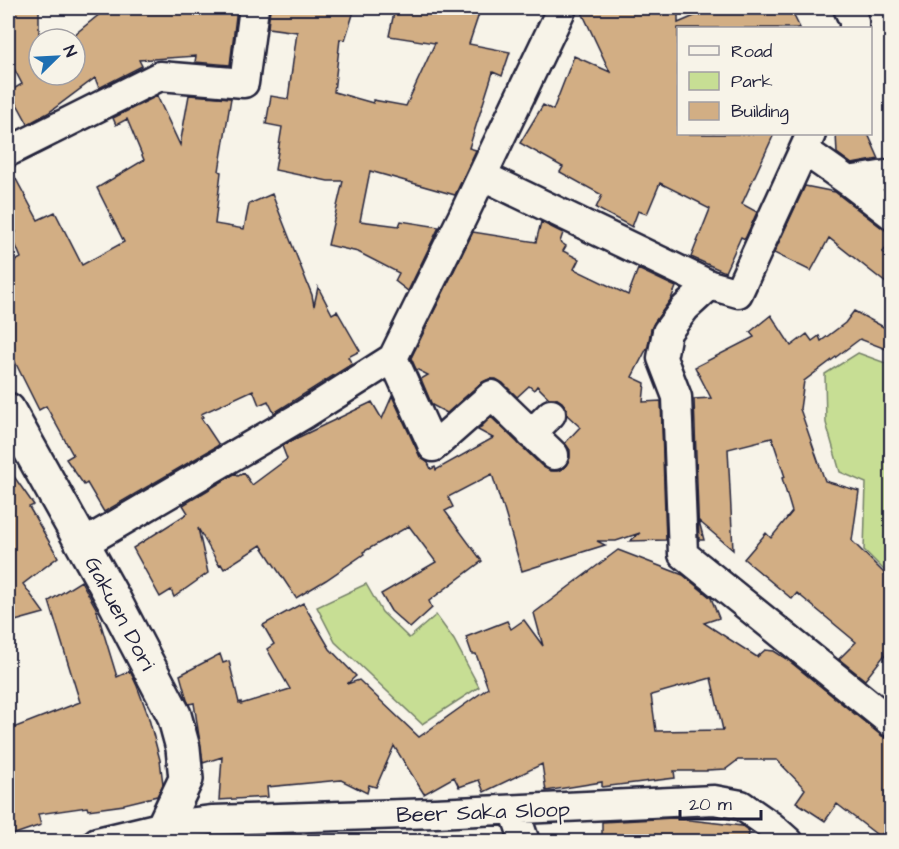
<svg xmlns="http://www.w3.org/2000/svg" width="899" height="849" font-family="'Architects Daughter',sans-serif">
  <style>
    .green { fill: #c7de94; stroke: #748068; stroke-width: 1.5 }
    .building { fill: #d2ae84; stroke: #22223b; stroke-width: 1.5; fill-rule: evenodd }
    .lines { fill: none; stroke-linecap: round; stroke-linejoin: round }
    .street-casing { stroke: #22223b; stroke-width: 33 }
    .secondary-casing { stroke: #22223b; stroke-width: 38 }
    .street { stroke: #f7f3e8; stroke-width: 28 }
    .secondary { stroke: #f7f3e8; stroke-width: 33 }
    .labels { text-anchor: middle; stroke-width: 5; stroke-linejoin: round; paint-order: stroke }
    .street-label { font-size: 22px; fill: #22223b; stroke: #f7f3e8 }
  </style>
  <rect width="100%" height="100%" fill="#f7f3e8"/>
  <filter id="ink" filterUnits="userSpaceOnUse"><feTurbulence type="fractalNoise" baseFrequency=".0167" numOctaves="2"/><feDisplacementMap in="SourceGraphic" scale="12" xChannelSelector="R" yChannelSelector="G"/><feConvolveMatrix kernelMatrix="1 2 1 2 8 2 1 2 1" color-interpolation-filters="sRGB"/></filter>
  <g filter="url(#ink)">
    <!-- green -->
    <path class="green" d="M858,353L891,365V577L864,550L866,483L840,472L826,423L825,374Z
      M366,584L382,612L409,638L436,615L454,640L479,687L422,724L335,642L317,607Z"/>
    <!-- building -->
    <path class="building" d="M8,8H39V75H75V39H69L106,9L150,10V8H237L230,65L195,62L196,56L139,60L142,66L99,88L95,78L48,113L28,124L10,91L22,84L8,57Z
      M270,8H355L345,40L340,39L334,92L373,103V100L406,106L435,43L389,36L395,8H481L469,44L510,52L502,76L493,72L469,148L476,150L455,195L370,171L360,221L399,226L401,221L439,227L408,291L395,281L399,273L358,252L328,245L343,181H328L275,170L282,127L266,124L271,96L288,99L297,32L268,28Z
      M580,8H678V23L713,8H790L800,28H678V134H774L742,204L757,212L745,239L741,237L725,272L691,257L710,209L700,204V203L660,183L647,214L638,211L632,227L596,208L602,195L560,172L563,167L520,143L543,105L553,110L574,56L610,72Z
      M189,95L231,98L219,171L221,172L215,224L244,229L249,204L272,194L312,295L314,306L318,287L332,314L337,311L360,351L348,357L352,364L274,413L268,401L259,405L253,390L201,414L203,417L201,418L219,445L104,512L87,483L84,485L66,459L73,455L46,406L39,410L15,362L8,366V265L21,258L11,234L16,232L8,217V168H10L38,220L55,212L82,265L124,242L97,188L144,160L127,119L116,125L113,118L157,96L180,145Z
      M836,134H868L879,159L852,164L837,153Z
      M805,186L835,192L882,228L891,234V242L883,252L891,260V287L829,238L811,271L774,253Z
      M541,222L563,233L560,242L566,246L563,251L579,259L574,269L628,295L638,269L676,287L671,299L654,323L651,329L648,346L632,377L645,383L643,402L661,401L666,540L630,541L640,533L616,541H597L605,545L522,571L503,506H502L492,474L448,497L453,507L445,511L482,561L429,601L432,608L410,628L391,611L381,594L436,562L409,526L363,552L364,554L326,580L296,598L261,545L224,569L221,564L219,565L198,528L208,573L174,597L171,590L160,597L133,548L188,513L183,505L236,473L238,476L244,473L252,485L287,459L282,446L295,439L372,402L382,419L392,396L420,457L428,463L431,469L435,467L436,470L493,438L478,430L491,417L543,467L551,471H558L565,467L570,458V450L565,443L580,427L567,415V409L562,402L556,398H549L537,386L534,390L529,386L517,397L503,383L496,379H489L481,383L447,413L432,405L421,379L428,375L416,369L411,358L473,232L536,242Z
      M854,311L891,331V351L860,339L804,381L800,409L825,481L859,491L852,541L891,580V647L865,680L839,659L856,642L797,593L792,599L744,559L766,533L771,538L792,512L782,478L785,477L772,438L728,449L733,550L699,521L704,540H699L694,399L711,398L695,367L754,337L750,332L771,315L791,346L807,334L812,341L819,336L821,341L845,323Z
      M8,468L34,505L29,507L58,557L23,584L44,613L8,623Z
      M618,550L683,575L711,598L719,618L704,623L757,657L765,650L774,651L788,660L882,736L891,739V823L880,837L837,804L825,821L796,802L805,789L777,760H738L726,769L707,770V771H674L675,778L602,787V782L546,791L542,764L484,792L479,780L459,787L454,777L424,794L394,746L376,787L369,785L367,793L341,780L267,787L268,797L219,800L222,757L203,763L194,703L189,704L187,700L180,675L220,654L223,663L229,661L239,703L241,702V704L290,689L267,649L274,644L263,625L303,603L330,649L356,676L347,684L359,680L419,737L488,688L476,654H472L466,637L507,621L511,629L524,620L543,646L534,613ZM711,678L723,730L656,731L651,695Z
      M81,581L96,608L117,677L130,671L137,686L148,715L160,760L163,784L157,796L124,804V805L88,810L87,807L38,814L41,825L12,835L8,821V730L80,702L49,601Z
      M673,818L742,826L749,831L748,842H602V822Z"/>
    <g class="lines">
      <!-- street casing -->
      <g class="street-casing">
        <path id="street" d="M848,8L854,21V28
          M804,150L848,181L892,215
          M8,152L160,76L244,83L254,8
          M483,176L710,285L738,293L811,134
          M848,181L892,174
          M710,285L685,308L667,332L662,358L677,397L683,554L892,723
          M393,358L432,444
          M531,434L551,414
          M433,447L492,395L554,455
          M83,544L303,415L393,358L463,216L562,8
          M514,810L525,842
          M97,842L164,826L213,820L435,813L714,800L741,805L771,826L789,842"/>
      </g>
      <!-- secondary casing -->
      <g class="secondary-casing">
        <path id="secondary" d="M8,410L114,600L174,715L183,748L186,779L156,842"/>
      </g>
      <!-- street -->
      <use href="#street" class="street"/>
      <!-- secondary -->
      <use href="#secondary" class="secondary"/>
    </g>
  </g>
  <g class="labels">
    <!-- street labels -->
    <g class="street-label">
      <text transform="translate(121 613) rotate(62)" y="8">Gakuen Dori</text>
      <text transform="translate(483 811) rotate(-2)" y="8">Beer Saka Sloop</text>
    </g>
  </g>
  <!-- margin -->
  <rect width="899" height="849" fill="none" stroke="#f7f3e8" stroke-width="30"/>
  <rect x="15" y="15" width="869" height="819" fill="none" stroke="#22223b" stroke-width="2" filter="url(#ink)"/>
  <!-- legend -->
  <rect x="677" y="27" width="195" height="108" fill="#f7f3e8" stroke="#a29fa3" stroke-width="1.5"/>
  <rect x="689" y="46" width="30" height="9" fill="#f7f3e8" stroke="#a29fa3" stroke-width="1.5"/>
  <text x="731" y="57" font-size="18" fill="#22223b">Road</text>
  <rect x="689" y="72" width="30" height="18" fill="#c7de94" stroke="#a29fa3" stroke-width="1.5"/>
  <text x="731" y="87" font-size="18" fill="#22223b">Park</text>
  <rect x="689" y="102" width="30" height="18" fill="#d2ae84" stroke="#a29fa3" stroke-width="1.5"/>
  <text x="731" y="117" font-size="18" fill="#22223b">Building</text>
  <!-- north arrow -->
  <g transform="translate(57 57) rotate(66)"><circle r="28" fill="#f7f3e8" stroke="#a29fa3" stroke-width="1.5"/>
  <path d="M0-4.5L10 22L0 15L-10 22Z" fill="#1f6fb2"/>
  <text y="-9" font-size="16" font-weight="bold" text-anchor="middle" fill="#22223b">N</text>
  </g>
  <!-- scale -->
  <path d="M680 810v9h81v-9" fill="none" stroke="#22223b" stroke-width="3"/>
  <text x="689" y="810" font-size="18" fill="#22223b" stroke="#f7f3e8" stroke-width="4.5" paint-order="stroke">20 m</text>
</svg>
